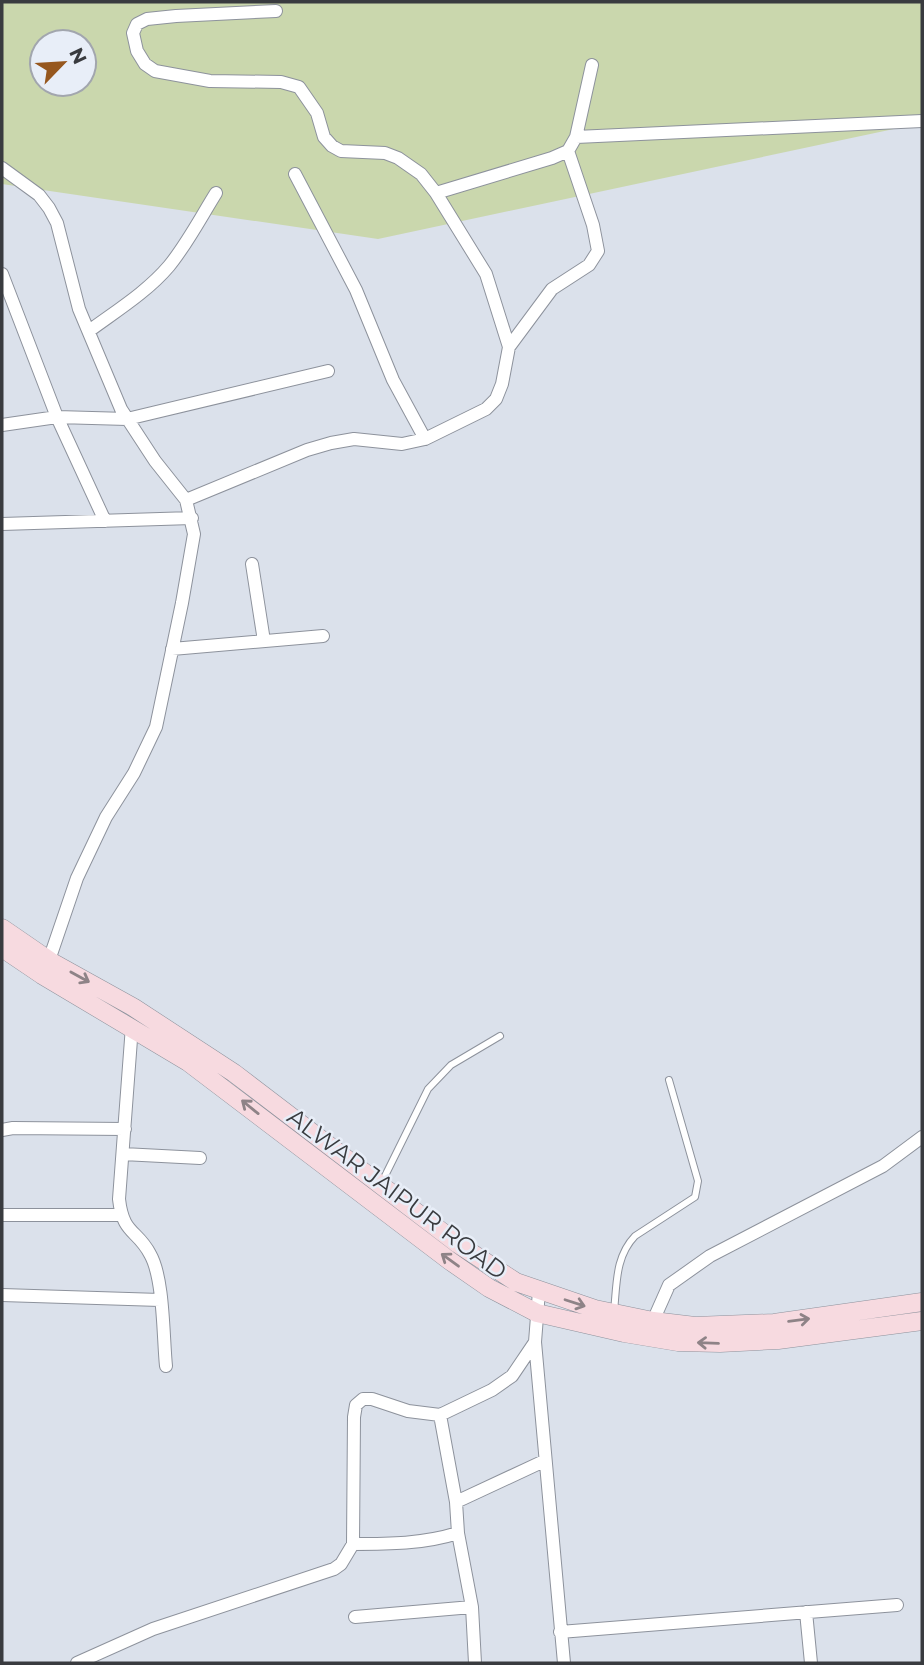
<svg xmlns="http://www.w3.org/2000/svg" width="924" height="1665" font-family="Montserrat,sans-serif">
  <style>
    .green { fill: #cad7ad; fill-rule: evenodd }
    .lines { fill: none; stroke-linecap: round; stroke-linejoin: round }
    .service-casing { stroke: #8d929c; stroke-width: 8 }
    .minor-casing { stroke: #8d929c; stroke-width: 14 }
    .secondary-casing { stroke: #8d929c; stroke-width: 19 }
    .service { stroke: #fff; stroke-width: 6 }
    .minor { stroke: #fff; stroke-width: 12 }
    .secondary { stroke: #f7dae0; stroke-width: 18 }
    .oneway { stroke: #8e8387 }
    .labels { text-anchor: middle; stroke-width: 5; stroke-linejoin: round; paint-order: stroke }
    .street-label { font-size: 24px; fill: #393b3f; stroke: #e8eef8 }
  </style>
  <rect width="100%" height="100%" fill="#dbe1eb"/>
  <!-- green -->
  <path class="green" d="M2,2H922V123L378,239L2,184ZM42,42H84V84H42Z"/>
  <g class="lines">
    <!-- service casing -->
    <g class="service-casing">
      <path id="service" d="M381,1184L428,1089L451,1065L500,1036
        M614,1311C617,1284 615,1257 635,1236L695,1197L698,1181L669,1080"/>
    </g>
    <!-- minor casing -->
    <g class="minor-casing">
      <path id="minor" d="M576,137L922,121
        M2,168L39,195L49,208L57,223L79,309L121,409L155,461L186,500L194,534L182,603L156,727L134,773L106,817L77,878L47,966
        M295,174L356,290L393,380L425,439
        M436,193L552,158L568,151L576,137L592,65
        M2,274L57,417L105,521
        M89,331C116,311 147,292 169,266C187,244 201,217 216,193
        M509,347L552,289L589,265L598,251L593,225L568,151
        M2,425L57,417L127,419L328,371
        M186,500L307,450L331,443L354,439L402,444L425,439L486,409L496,399L502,384L509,347L486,274L436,193L421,174L398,158L385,153L341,151L332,146L324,137L317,113L299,87L281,82L210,81L155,71L145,64L137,51L133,33L137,24L147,19L176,16L276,11
        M2,524L192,518
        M252,564L264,641
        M172,649L323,636
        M132,1026L119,1199C123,1235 137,1229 150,1254C164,1278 163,1337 166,1366
        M2,1130L13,1128L125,1129
        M123,1154L200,1158
        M2,1215H121
        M539,1291L535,1342L564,1663
        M2,1295L160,1300
        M653,1321L669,1285L710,1256L883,1166L922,1137
        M440,1415L456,1502L458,1533L472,1607L475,1663
        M456,1502L544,1461
        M353,1544C389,1544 423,1544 458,1533
        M806,1612L811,1663
        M355,1617L472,1607
        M560,1632L897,1605
        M77,1663L153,1629L334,1569L341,1564L353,1544L354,1417L356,1405L363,1399H372L408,1411L440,1415L492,1390L512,1376L535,1342"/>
    </g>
    <!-- secondary casing -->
    <g class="secondary-casing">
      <path id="secondary" d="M2,928L50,961L133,1007L234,1073L458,1244L516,1282L595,1309L653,1321L695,1326L774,1323L922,1302
        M2,948L42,975L188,1062L450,1261L489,1288L537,1313L624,1333L678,1342L720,1343L778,1340L922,1321"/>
    </g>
    <!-- service -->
    <use href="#service" class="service"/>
    <!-- minor -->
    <use href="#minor" class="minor"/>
    <!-- secondary -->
    <use href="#secondary" class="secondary"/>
  </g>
  <!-- one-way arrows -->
  <defs><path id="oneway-shaft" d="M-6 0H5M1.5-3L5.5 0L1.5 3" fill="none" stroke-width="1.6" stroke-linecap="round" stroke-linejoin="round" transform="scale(1.75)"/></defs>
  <g class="oneway">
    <use href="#oneway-shaft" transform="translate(80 977) rotate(29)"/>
    <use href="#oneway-shaft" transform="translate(250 1107) rotate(-141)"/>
    <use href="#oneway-shaft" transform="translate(450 1260) rotate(-144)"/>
    <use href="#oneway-shaft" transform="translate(575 1303) rotate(18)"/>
    <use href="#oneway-shaft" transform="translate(799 1320) rotate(-7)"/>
    <use href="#oneway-shaft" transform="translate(708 1343) rotate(-178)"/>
  </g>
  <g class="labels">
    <!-- street labels -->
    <g class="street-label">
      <text transform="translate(397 1194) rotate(37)" y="8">ALWAR JAIPUR ROAD</text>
    </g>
  </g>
  <!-- border -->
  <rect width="924" height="1665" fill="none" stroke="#393b3f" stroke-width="7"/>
  <!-- north arrow -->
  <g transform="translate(63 63) rotate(65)"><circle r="33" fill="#e8eef8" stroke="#a2a6ae" stroke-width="2"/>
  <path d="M0-5L12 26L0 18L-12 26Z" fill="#96571e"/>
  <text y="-10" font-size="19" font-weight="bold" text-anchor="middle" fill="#393b3f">N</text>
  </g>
</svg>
